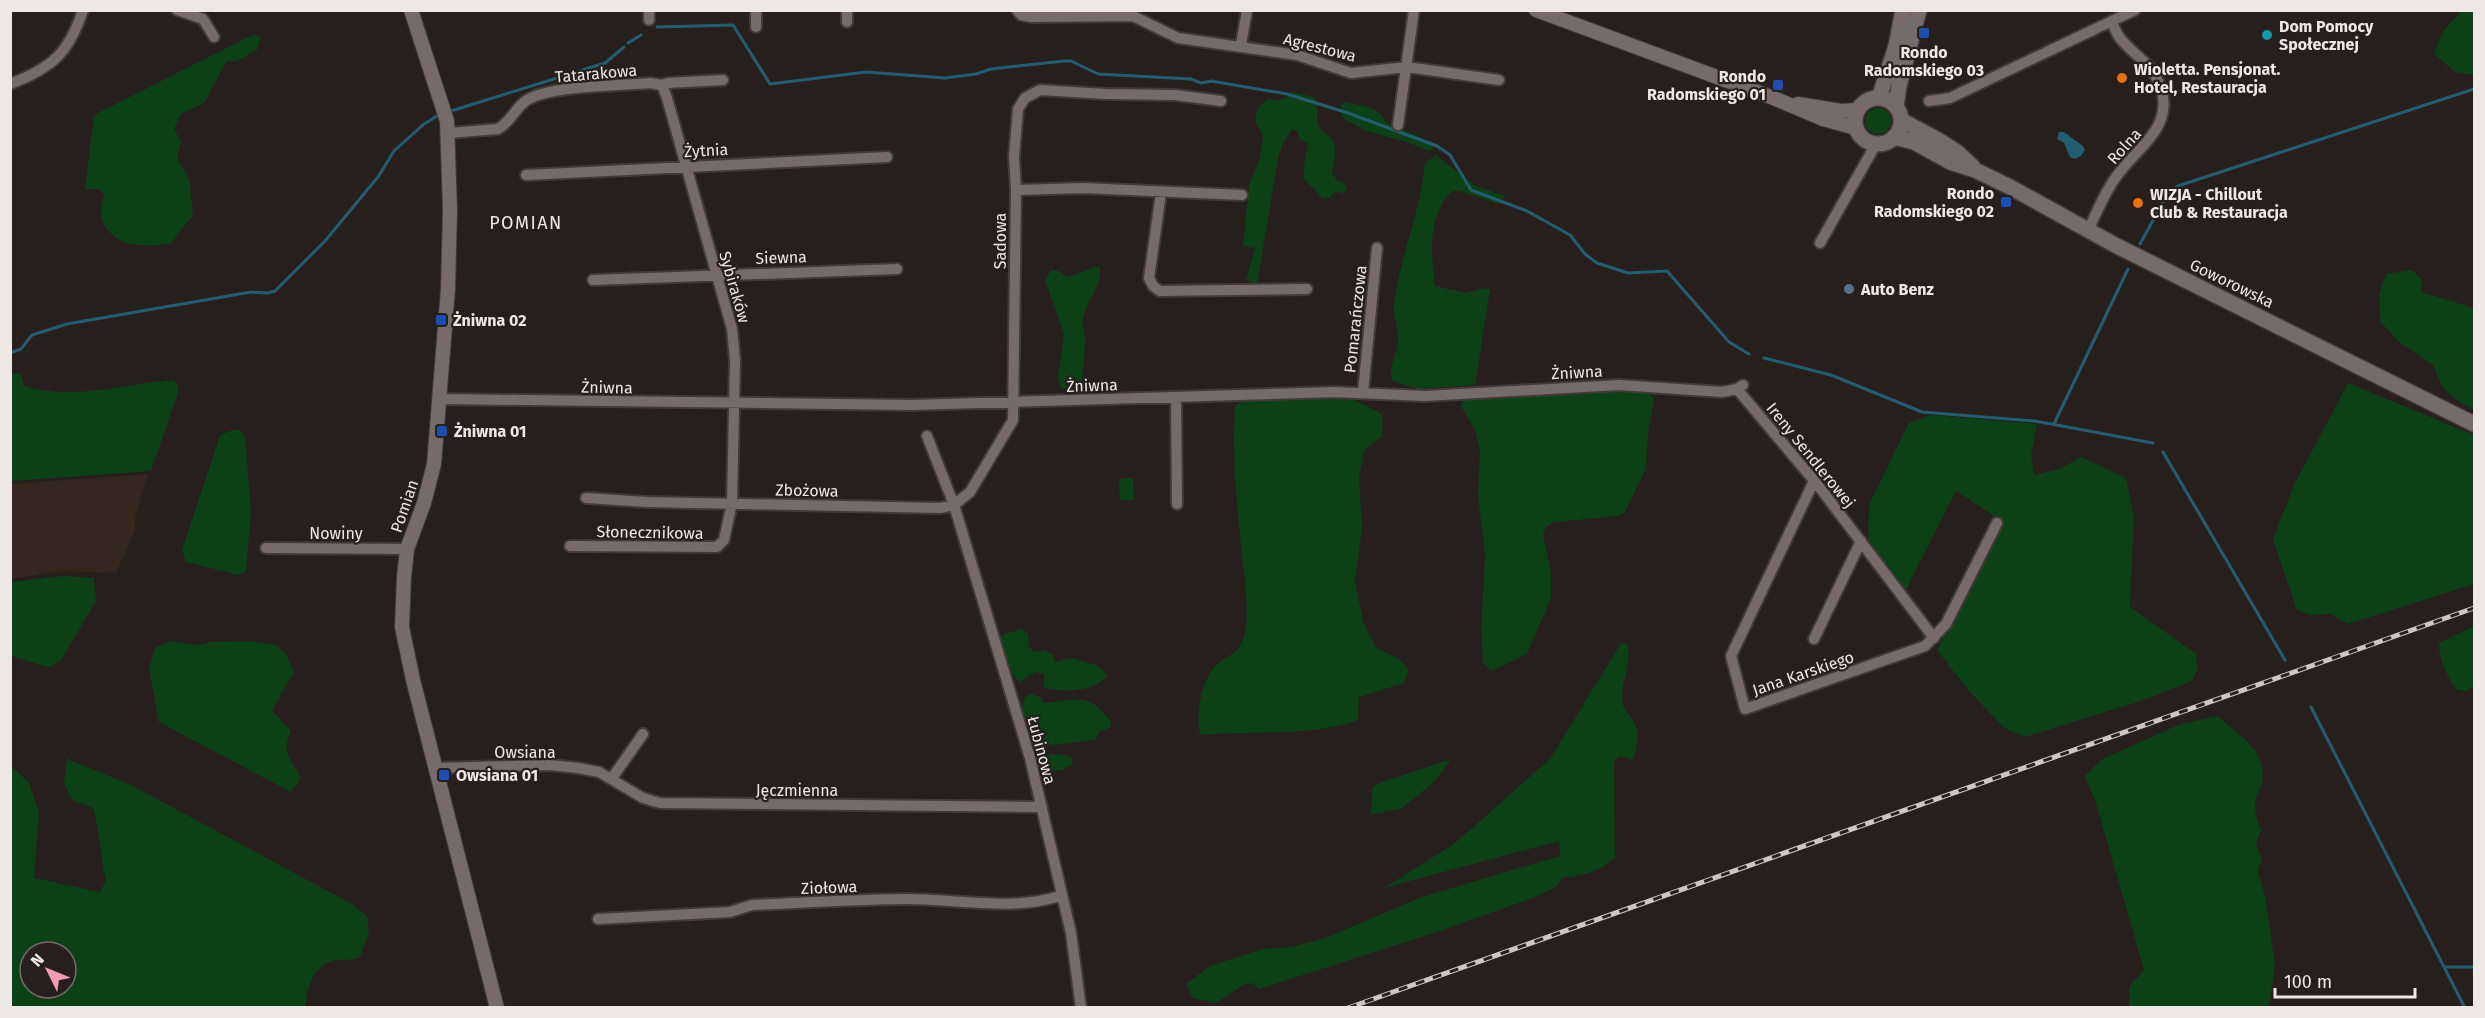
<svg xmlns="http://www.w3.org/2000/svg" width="2485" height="1018" font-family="'Fira Sans',sans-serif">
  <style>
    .built { fill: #352620 }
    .green { fill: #0c4017; fill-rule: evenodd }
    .water { fill: #215e72 }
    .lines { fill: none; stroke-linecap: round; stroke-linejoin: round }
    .stream { stroke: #215e72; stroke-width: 3 }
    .minor-casing { stroke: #413a37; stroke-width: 14 }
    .tertiary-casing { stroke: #413a37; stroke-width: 16 }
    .secondary-casing { stroke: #413a37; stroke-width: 18 }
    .minor { stroke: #766b67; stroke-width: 10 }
    .tertiary { stroke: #766b67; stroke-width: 14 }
    .secondary { stroke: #766b67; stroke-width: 15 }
    .rail-casing { stroke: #cdc7c3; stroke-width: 5 }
    .rail { stroke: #271f1b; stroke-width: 3; stroke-dasharray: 9; stroke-linecap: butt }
    .transit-dot { fill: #1a4fb4; stroke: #271f1b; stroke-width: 2 }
    .culture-dot { fill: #0f9aa8; stroke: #271f1b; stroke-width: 2 }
    .food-dot { fill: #e8710a; stroke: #271f1b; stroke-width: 2 }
    .service-dot { fill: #5c6f8a; stroke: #271f1b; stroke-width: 2 }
    .labels { text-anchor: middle; stroke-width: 4.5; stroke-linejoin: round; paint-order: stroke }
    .poi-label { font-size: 16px; font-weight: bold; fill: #eee8e5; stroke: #271f1b; text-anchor: start }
    .street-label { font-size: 16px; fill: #eee8e5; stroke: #271f1b }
    .neighbourhood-label { font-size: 18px; letter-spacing: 1.5px; fill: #eee8e5; stroke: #271f1b }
  </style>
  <rect width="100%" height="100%" fill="#271f1b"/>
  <!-- built -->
  <path class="built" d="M148,474L135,518V531L116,573L63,571L11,579V484Z"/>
  <!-- green -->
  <path class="green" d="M2461,11H2474V75L2455,72L2434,54L2442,33Z
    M254,34L261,38L257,50L237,61H227L204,103L181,114L174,129L181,142L177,158L189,179L193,215L170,244C147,246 119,249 105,226C99,215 99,205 105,194L97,189H85L94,115Z
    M1292,92L1314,97C1320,106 1315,115 1318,125C1320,130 1324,132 1328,135C1340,145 1334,158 1332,172L1337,181L1344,183L1348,190L1343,193L1335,192L1330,197L1323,199L1304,179V167L1308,143L1299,139L1297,131L1292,129L1283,143L1278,158L1257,284L1246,280L1255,248L1243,246L1249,185L1260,158L1263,136L1255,121L1258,107L1268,99C1278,102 1284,100 1292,92Z
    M1345,102C1359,106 1381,106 1385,122L1432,142L1434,147L1430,151L1407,142L1366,131L1341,117V105Z
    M1865 121a13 13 0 1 1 26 0a13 13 0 1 1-26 0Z
    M1436,155L1475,186L1506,196L1499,204L1460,191H1452C1427,217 1431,253 1435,286L1466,293L1483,288L1490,290L1475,385L1419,389L1392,381C1388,367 1397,355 1398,340C1399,328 1393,316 1394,304C1400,256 1421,210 1425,163Z
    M1099,266C1104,285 1086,301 1083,319C1082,325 1085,332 1085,338C1085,355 1083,372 1081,390L1070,392L1062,389L1058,378L1064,334L1045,280L1051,270L1059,271L1067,277Z
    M2412,270L2422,280L2421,292L2474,308V410C2453,399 2440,390 2434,366L2398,341L2380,321L2379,294L2386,274Z
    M11,374H21L24,386C72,401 125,384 173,380L178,385V393L151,471L11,481Z
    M2348,383L2474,435V584L2348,624L2330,614L2310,615L2297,610L2273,539L2294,485Z
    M1619,389L1646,391L1654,399L1648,432L1646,469L1625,512L1618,516L1555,522L1546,527L1543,535L1551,573V598L1527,654L1492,671L1483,663L1481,628L1485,555L1478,495L1480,451L1475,430L1461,406L1463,396Z
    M1334,398L1354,400L1382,414V437L1364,450L1359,478L1362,528L1355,581L1363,621L1376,648L1398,658L1409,669L1404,683L1359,697L1358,720C1306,738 1254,730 1201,735C1194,717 1202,679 1216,665C1231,652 1239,656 1245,632C1250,610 1243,568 1241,545C1236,499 1232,452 1235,406L1245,400Z
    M1931,415L2037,424L2031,455L2034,475L2060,469L2081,457L2126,478L2134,516L2130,607L2196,654L2198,669L2192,681L2144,700L2025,737L2003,727L1969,691L1937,650L2002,521L1956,491L1904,594L1873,561L1868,536L1869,505L1909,423Z
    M233,430H240L245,436L251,512L246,571L239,575L186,562L182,550L220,435Z
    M1133,478L1134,500H1120L1119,479Z
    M63,576L94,578L96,601L60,662L48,667L11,656V582Z
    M2474,626V685L2466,691L2456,689C2447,677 2439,658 2439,643Z
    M1021,629L1028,634L1029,647L1034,652L1044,650L1053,655L1055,662L1072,658L1099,666L1107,675C1098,692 1060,693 1044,687V674L1036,672L1019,682L1008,668L1001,638L1002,635Z
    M170,641L197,645L211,642L249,641L276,645L286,654L294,672L272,710L291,731C280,752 292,759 301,779L291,792L159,722L149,669L155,648Z
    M1621,643L1627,644C1633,662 1621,680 1622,699C1622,709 1630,715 1635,724C1640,734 1636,749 1633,760L1621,756L1614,760L1615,858C1598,872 1583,876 1562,878L1556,887L1535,897L1434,933L1259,989L1252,983L1243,985L1216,1003L1193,998L1186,984L1210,966L1263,949L1291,947L1323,939L1422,897L1560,856L1559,841L1384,888L1454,844L1550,759Z
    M1031,694L1041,697L1042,702L1047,703C1072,700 1089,693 1105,715C1109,720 1111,719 1111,727L1099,732L1095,740C1078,741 1062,745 1045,745L1041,752C1049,757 1060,751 1072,758L1073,764L1062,770L1040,772L1022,708L1025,697Z
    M2217,716C2239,735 2266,748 2262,782C2262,786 2259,791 2257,795C2253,809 2256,818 2261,831L2256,843L2262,859L2258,871L2265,896L2275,965L2269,1007H2129V987L2144,970L2095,800L2085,776L2101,760L2178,725Z
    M67,759L131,785L352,904L367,916L369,933L360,957C349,962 342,958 332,961C312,968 307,989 305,1007H11V766L29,783L39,813L34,878L100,892L106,881C100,857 100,832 93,808L72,800L64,783ZM30,952H66V988H30Z
    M1451,759L1435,781L1402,808L1371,815L1372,788L1377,784Z"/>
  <!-- water -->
  <path class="water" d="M2059,132H2064L2083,146L2085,150L2081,156L2075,159L2070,157L2064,143L2057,139Z"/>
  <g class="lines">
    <!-- stream -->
    <path class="stream" d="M657,27L733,25L770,84L866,72L945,78L976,74L991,69L1064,61H1071L1098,74L1191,79L1201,83L1211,81L1287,94L1348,113L1437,146L1450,155L1471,190L1527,211L1570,235L1585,254L1597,263L1628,273L1667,271L1729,342L1749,354
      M628,43L641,35
      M451,111L605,63L624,47
      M2140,244L2168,193L2178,186L2474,89
      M10,353L21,349L32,335L67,324L251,292L268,293L275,291L325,241L378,177L394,151L424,124L437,116
      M1764,358L1831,375L1922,412L2035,421L2153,443
      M2054,424L2128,269
      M2163,452L2285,660
      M2311,707L2465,1008
      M2445,967H2474"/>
    <!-- minor casing -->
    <g class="minor-casing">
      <path id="minor" d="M177,10L203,19L214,37
        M649,10V20
        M756,10V27
        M847,10V22
        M1017,10L1021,15L1031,17L1133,16L1178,38L1297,55L1351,73L1407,67L1499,80
        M1241,45L1247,10
        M10,84C52,68 69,53 83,10
        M1929,101L1950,98L2135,10
        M1398,125L1414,10
        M449,133L498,129C511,122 515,108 527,100C552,85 619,86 650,83L662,85L668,83L723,80
        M526,175L887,157
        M1016,190L1083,188L1242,195
        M1161,193L1149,278L1153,286L1160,291L1307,289
        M2088,230C2097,213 2104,193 2116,177C2138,146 2180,124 2157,79C2149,61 2131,53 2120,38C2116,33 2114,27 2112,22
        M1820,243L1876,144
        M593,280L897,269
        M1737,389L1817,484L1934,638
        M1363,392L1377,248
        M1176,397L1177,504
        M440,399L912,405L1334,392L1425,396L1619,385L1722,392L1737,389L1743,385
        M1814,481L1731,656L1745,709L1925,646L1946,624L1997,523
        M586,498L647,502L940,508L954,505L927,436
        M570,546L717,547L724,540L732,503L735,360L732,329L667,98L662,85
        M266,548L407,549
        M1814,639L1861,541
        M436,768L550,765L578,768L599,772L643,798L660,803L1042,807
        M612,778L643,734
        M598,919L730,912L752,905C804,903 856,899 908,899C956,899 1016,912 1062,895
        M1081,1008L1071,933L1030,758L954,505L970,492L1013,420L1016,190L1014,157L1018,109L1025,98L1040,90L1106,94L1175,95L1221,101"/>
    </g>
    <!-- tertiary casing -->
    <g class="tertiary-casing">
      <path id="tertiary" d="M411,10L447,121L450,210L448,289L434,464L424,503L407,549L404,577L402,627L413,680L497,1008
        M1536,10L1771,97L1823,119L1856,128
        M1798,104L1841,111L1858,110"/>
    </g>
    <!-- secondary casing -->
    <g class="secondary-casing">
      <path id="secondary" d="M1879,98L1896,46L1903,10
        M1855 121a23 23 0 1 1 46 0a23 23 0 1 1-46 0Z
        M1896,107L1899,86L1919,10
        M1901,120L1940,141L1957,152L1973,167
        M1894,137L1914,142L1950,162L1975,170L2010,187L2115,245L2474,424"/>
    </g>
    <!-- minor -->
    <use href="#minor" class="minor"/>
    <!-- tertiary -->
    <use href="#tertiary" class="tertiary"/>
    <!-- secondary -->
    <use href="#secondary" class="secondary"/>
    <!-- rail casing -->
    <g class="rail-casing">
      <path id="rail" d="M1348,1008L2474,608"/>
    </g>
    <!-- rail -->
    <use href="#rail" class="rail"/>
  </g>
  <!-- markers -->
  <g class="transit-dot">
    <rect x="1918" y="27" width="12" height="12" rx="3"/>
    <rect x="1772" y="79" width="12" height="12" rx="3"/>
    <rect x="2000" y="196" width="12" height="12" rx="3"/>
    <rect x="435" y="314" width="12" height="12" rx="3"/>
    <rect x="436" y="425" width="12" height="12" rx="3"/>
    <rect x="438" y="769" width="12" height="12" rx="3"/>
  </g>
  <circle class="culture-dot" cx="2267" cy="35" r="6"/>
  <g class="food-dot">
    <circle cx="2122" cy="78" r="6"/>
    <circle cx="2138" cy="203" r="6"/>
  </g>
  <circle class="service-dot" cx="1849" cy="289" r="6"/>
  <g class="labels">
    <!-- poi labels -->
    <g class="poi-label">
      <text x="2279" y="32">Dom Pomocy<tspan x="2279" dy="18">Społecznej</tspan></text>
      <text x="1924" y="58" text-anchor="middle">Rondo<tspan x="1924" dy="18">Radomskiego 03</tspan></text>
      <text x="2134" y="75">Wioletta. Pensjonat.<tspan x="2134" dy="18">Hotel, Restauracja</tspan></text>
      <text x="1766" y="82" text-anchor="end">Rondo<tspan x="1766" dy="18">Radomskiego 01</tspan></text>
      <text x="1994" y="199" text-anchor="end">Rondo<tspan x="1994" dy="18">Radomskiego 02</tspan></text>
      <text x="2150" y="200">WIZJA - Chillout<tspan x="2150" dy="18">Club &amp; Restauracja</tspan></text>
      <text x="1861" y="295">Auto Benz</text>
      <text x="453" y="326">Żniwna 02</text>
      <text x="454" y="437">Żniwna 01</text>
      <text x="456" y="781">Owsiana 01</text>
    </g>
    <!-- street labels -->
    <g class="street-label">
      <text transform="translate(1320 47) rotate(14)" y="6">Agrestowa</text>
      <text transform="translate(596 73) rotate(-5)" y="6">Tatarakowa</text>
      <text transform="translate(2124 146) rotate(-48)" y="6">Rolna</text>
      <text transform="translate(706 150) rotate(-3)" y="6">Żytnia</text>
      <text transform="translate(1000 241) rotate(-90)" y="6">Sadowa</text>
      <text transform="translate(781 257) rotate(-2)" y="6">Siewna</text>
      <text transform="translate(2232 283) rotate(26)" y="6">Goworowska</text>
      <text transform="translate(735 287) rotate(74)" y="6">Sybiraków</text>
      <text transform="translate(1355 319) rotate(-84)" y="6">Pomarańczowa</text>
      <text transform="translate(1577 372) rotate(-3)" y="6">Żniwna</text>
      <text transform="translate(1092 385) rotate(-2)" y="6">Żniwna</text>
      <text transform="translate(607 387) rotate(1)" y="6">Żniwna</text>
      <text transform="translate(1811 455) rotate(51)" y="6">Ireny Sendlerowej</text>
      <text transform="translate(807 490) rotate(1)" y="6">Zbożowa</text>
      <text transform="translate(404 506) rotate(-71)" y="6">Pomian</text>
      <text transform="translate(650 532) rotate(1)" y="6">Słonecznikowa</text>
      <text x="336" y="539">Nowiny</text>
      <text transform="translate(1803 673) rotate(-19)" y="6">Jana Karskiego</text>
      <text transform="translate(1042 750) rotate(75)" y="6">Łubinowa</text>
      <text x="525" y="758">Owsiana</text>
      <text x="797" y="796">Jęczmienna</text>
      <text transform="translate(829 887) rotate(-2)" y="6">Ziołowa</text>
    </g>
    <!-- neighbourhood labels -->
    <g class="neighbourhood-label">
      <text x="526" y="229">POMIAN</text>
    </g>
  </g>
  <!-- border -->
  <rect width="2485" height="1018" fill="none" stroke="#eee8e5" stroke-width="24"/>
  <!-- north arrow -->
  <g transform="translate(48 970) rotate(313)"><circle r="28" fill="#271f1b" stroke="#776f6c" stroke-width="1.5"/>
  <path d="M0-4.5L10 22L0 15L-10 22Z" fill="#f19ab1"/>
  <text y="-9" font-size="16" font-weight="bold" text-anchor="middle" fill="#eee8e5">N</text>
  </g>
  <!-- scale -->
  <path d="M2275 988v9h140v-9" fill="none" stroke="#eee8e5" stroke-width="3"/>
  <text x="2284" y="988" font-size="18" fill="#eee8e5" stroke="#271f1b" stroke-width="4.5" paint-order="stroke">100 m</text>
</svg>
